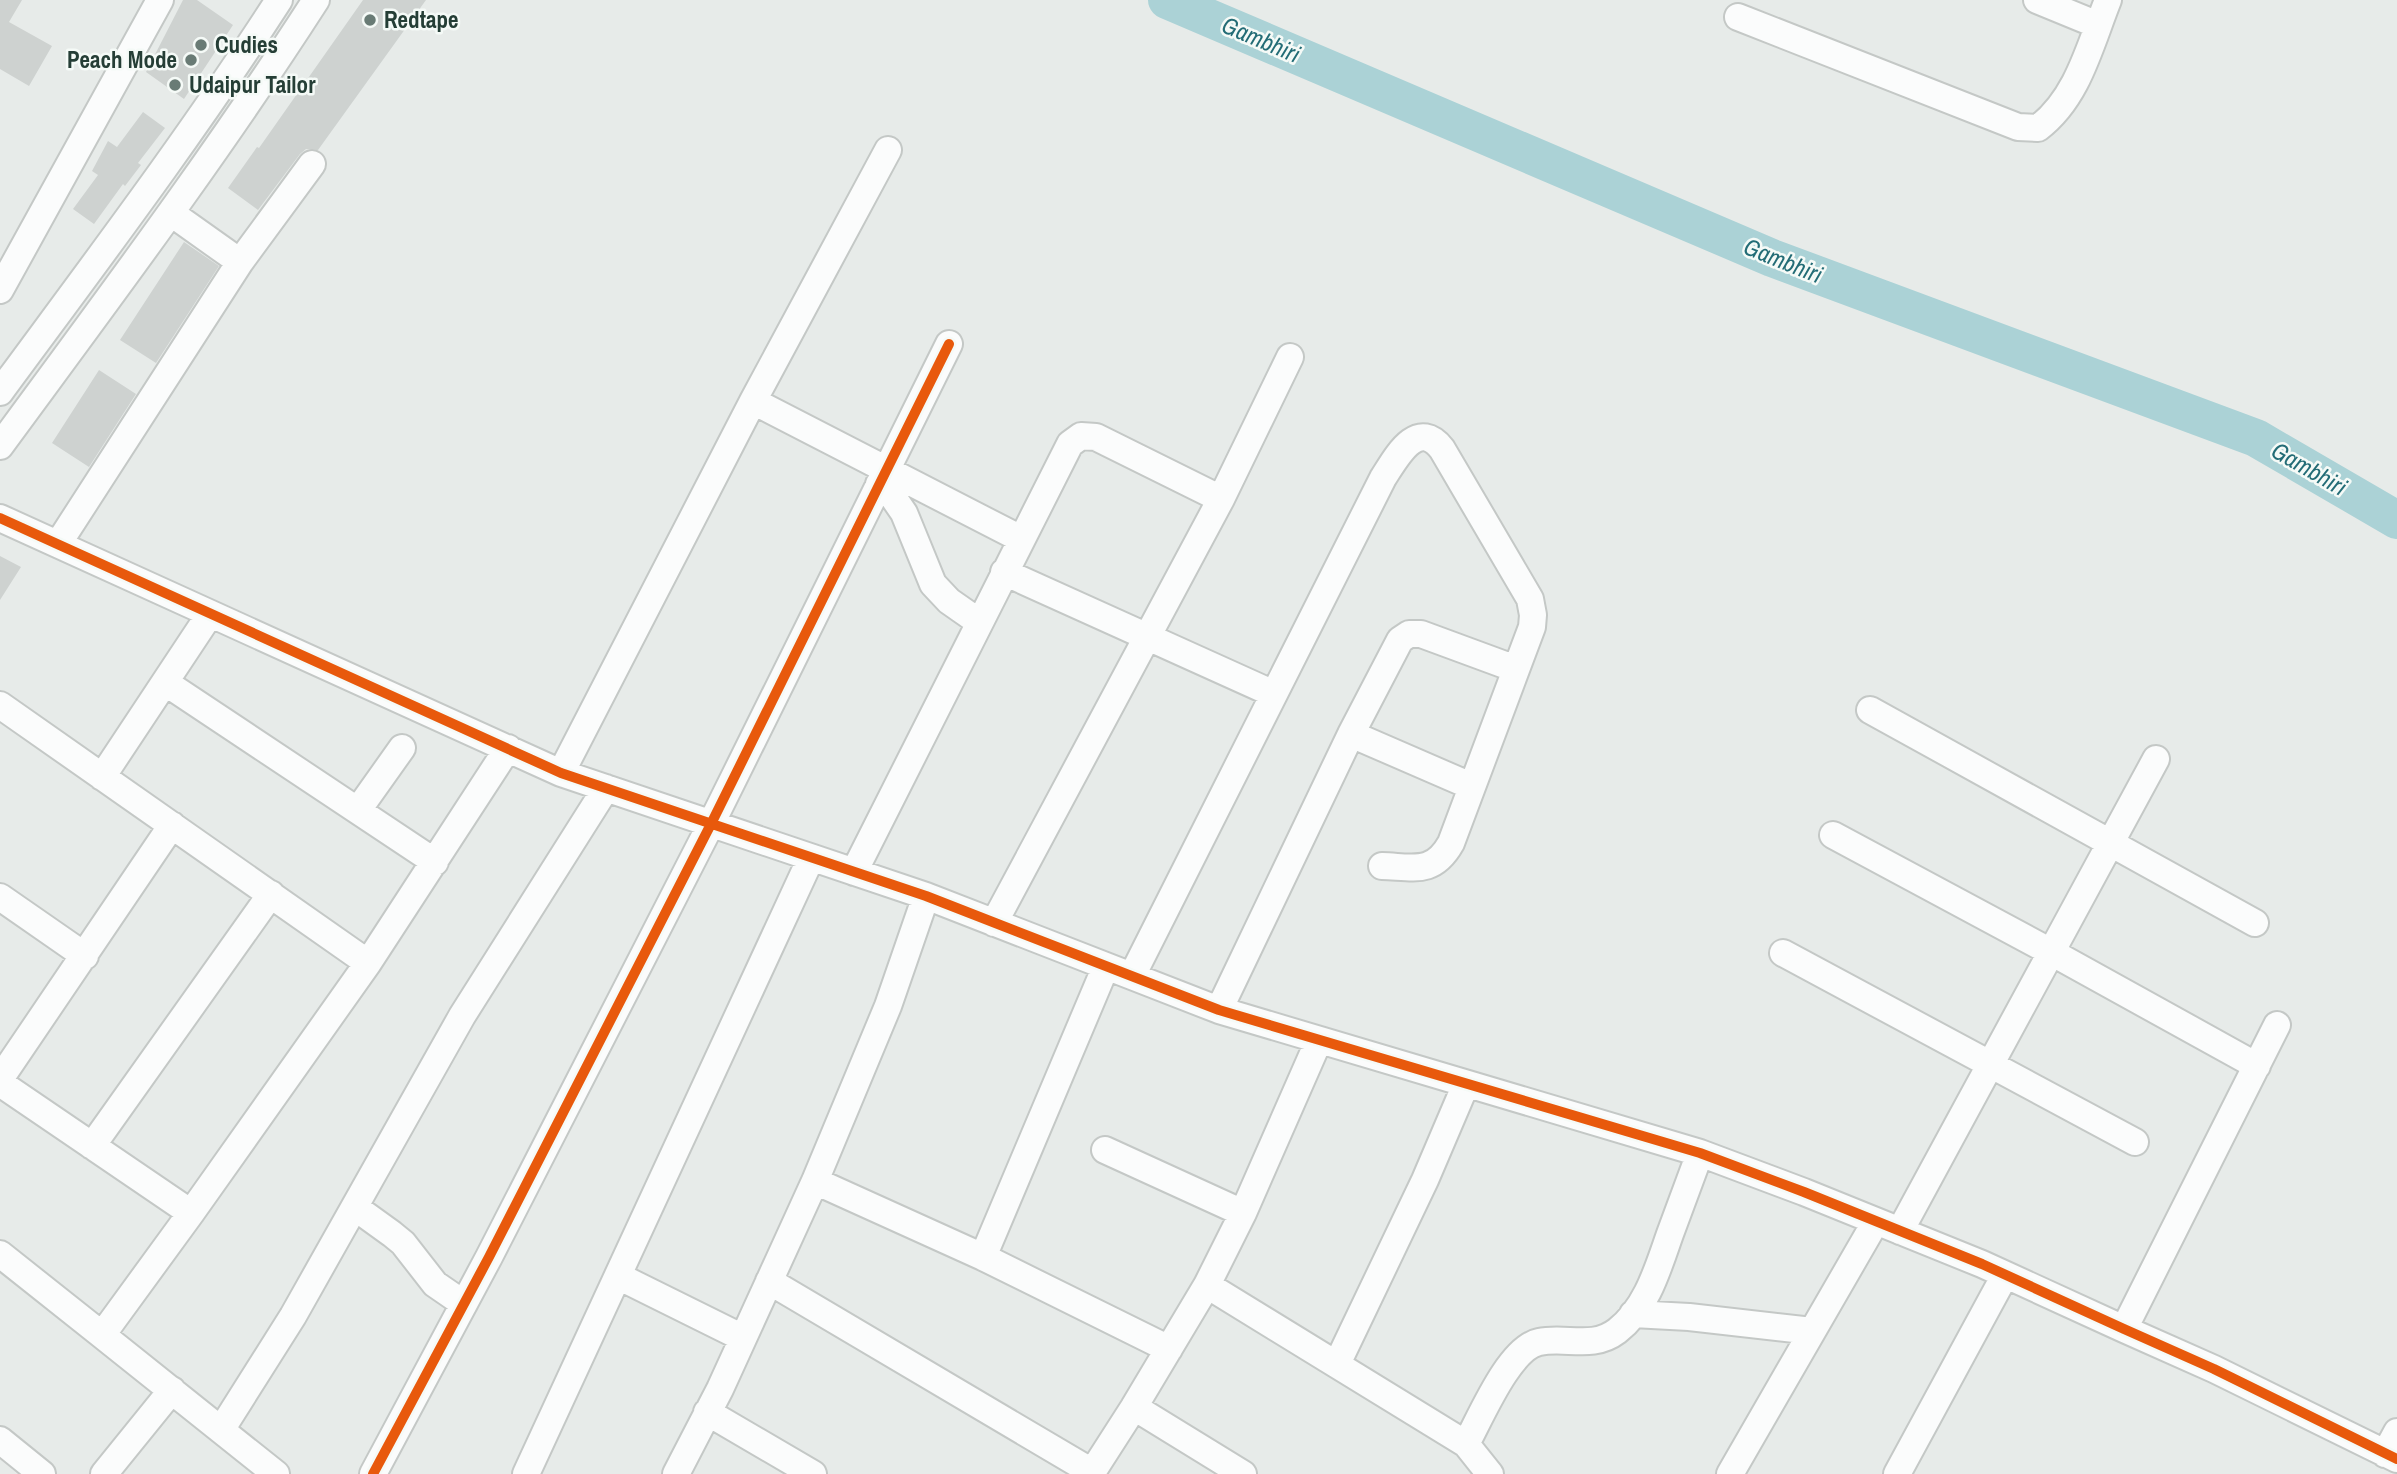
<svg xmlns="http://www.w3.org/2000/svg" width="2397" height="1474" font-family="'Archivo Narrow',sans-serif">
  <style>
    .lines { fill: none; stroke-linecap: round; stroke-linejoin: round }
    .river { stroke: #abd2d6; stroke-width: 38 }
    .building { fill: #ced2d0 }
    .minor-casing { stroke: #c4c8c6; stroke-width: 30 }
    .minor { stroke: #fbfcfc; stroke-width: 26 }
    .cycleway-casing { stroke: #f5faf7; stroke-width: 15 }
    .cycleway { stroke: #e8590c; stroke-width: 10 }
    .poi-dot { fill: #697b75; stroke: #f5faf7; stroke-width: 2.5 }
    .labels { text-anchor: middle; stroke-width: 5; stroke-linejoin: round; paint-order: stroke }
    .poi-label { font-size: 23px; font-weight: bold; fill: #253e36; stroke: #f5faf7; text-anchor: start }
    .water-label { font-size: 24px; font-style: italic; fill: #236c76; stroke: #f5faf7 }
  </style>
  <rect width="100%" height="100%" fill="#e7ebe9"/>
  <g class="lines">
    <!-- river -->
    <path class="river" d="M1167,0L1772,258L2256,438L2397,520"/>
  </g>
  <!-- building -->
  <path class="building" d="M0,0H22L9,22L52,46L29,86L0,69Z
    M183,0H197L233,25L184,99L146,72Z
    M363,0H426L318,150L306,149L300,154L258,210L228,188L257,147L259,148Z
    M143,112L165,128L138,163L141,165L125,186L123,184L94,224L73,209L98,175L92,171L108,141L117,147Z
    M184,242L219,266L156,363L120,340Z
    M99,370L136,394L89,467L52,443Z
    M0,556L21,567L0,600Z"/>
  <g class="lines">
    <!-- minor casing -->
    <g class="minor-casing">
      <path id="minor" d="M2037,0L2098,25
        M1738,17L2018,127L2038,128C2078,98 2090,45 2108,0
        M171,213L240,262
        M0,290L160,0
        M0,392C95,263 192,135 279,0
        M753,401L1021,539
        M0,446C108,299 217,154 316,0
        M879,484L893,497L904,513L933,584L949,601L979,622
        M0,518L561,773L926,896L1219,1010L1700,1153L1804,1192L1982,1264L2124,1329L2214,1369L2397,1459
        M58,544L240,262L312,164
        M1004,572L1274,694
        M166,683L435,862
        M0,705L368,963
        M1870,710L2255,923
        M1351,734L1471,786
        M561,773L753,401L888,150
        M102,777L210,614
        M358,810L402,748
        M1833,835L2051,952L2257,1066
        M854,872L1070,444L1081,436L1096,437L1221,499
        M0,897L85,956
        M994,923L1221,499L1290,357
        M1783,953L2135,1142
        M1132,976L1383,478C1396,458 1417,417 1442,449L1530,599L1533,615L1532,627L1451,843C1433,875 1414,867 1382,866
        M1219,1010L1351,734L1400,640L1409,634H1421L1516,669
        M0,1079L172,825
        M0,1083L191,1213
        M92,1146L271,894
        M1105,1150L1243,1213
        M815,1181L983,1257L1169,1349
        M356,1208L392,1234L403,1243L435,1284L464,1304
        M1900,1231L2156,759
        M0,1254L102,1335L191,1213L368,963L508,748
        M983,1257L1106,966
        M618,1276L743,1338
        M769,1281L1092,1472
        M1207,1285L1243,1213L1319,1040
        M1633,1314L1689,1317L1812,1331
        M2124,1329L2277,1025
        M102,1335L276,1474
        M1337,1364L1425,1180L1466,1084
        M1134,1407L1243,1474
        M707,1412L813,1474
        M221,1430L293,1316L462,1016L606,788
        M0,1440L42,1474
        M1466,1444L1490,1474
        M2385,1454L2397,1432
        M104,1474L172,1390
        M373,1474L489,1257L711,824L949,344
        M526,1474L811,858
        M676,1474L720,1389L815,1181L888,1006L926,896
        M1091,1474L1134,1407L1207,1285L1466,1444C1480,1419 1509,1348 1539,1342C1566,1336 1592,1350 1617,1331C1647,1308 1658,1268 1670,1234C1680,1207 1690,1180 1700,1153
        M1730,1474L1876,1221
        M1897,1474L2005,1275"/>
    </g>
    <!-- minor -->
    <use href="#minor" class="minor"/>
    <!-- cycleway casing -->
    <g class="cycleway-casing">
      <path id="cycleway" d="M0,518L561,773L926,896L1219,1010L1700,1153L1804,1192L1982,1264L2124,1329L2214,1369L2397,1459
        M373,1474L489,1257L711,824L949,344"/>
    </g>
    <!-- cycleway -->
    <use href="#cycleway" class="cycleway"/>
  </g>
  <!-- markers -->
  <g class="poi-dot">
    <circle cx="370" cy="20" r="7"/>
    <circle cx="201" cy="45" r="7"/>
    <circle cx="191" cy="60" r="7"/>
    <circle cx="175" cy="85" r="7"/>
  </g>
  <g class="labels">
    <!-- poi labels -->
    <g class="poi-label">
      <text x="384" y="28">Redtape</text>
      <text x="215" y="53">Cudies</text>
      <text x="177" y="68" text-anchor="end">Peach Mode</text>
      <text x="189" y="93">Udaipur Tailor</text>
    </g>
    <!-- water labels -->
    <g class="water-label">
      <text transform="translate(1261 40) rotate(23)" y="8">Gambhiri</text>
      <text transform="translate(1783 261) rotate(22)" y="8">Gambhiri</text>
      <text transform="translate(2309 469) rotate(30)" y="8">Gambhiri</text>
    </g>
  </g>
</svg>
